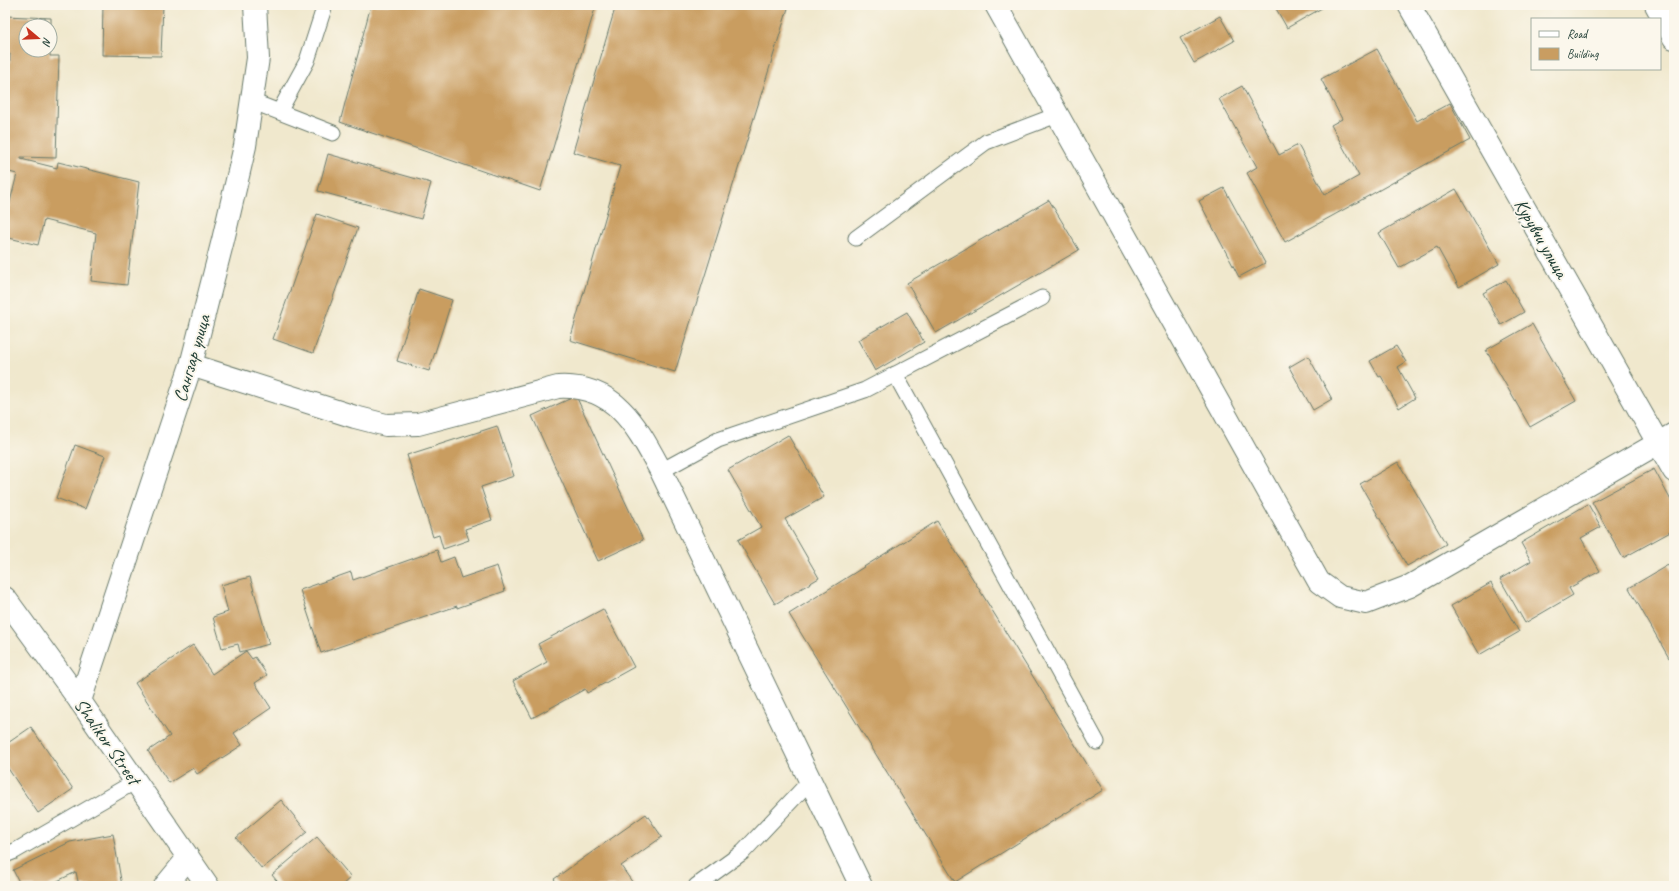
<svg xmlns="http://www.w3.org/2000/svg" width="1679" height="891" font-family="Caveat,sans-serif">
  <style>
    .building { fill: #c99d61 }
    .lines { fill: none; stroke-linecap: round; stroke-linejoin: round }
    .service-casing { stroke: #68796a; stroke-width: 17 }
    .minor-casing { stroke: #68796a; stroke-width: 24 }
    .tertiary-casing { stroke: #68796a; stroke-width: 24 }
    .service { stroke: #fff; stroke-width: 15 }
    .minor { stroke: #fff; stroke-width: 22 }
    .tertiary { stroke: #fff; stroke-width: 22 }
    .labels { text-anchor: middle; stroke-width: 4; stroke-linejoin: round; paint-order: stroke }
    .street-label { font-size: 19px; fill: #1f3d34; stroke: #fbf7ec }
  </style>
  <rect width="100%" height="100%" fill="#fbf7ec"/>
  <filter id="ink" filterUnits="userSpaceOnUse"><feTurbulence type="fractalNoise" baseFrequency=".025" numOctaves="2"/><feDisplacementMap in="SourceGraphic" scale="8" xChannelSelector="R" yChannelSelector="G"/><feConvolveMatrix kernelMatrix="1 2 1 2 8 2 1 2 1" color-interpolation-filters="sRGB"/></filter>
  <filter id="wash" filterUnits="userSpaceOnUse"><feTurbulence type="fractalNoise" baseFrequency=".012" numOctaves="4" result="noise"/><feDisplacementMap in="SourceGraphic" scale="16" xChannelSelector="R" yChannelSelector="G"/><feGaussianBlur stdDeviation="0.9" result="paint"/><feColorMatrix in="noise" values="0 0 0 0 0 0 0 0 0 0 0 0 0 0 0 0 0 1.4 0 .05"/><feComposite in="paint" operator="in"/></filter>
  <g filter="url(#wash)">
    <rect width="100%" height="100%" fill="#f0e8cd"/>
    <g id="blocks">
      <!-- building -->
      <path class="building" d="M103,5H163L161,56L102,55Z
        M371,5H596L540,191L340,122Z
        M616,5H789L675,372L570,340L620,166L573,152Z
        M1274,5H1327L1287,28Z
        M5,16L51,18V26H26V50H50V56H59L56,158L21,157V159L57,168L58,162L139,182L127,285L91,281L96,233L44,220L38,245L5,237V222L17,174L5,171V138H7L10,54H5Z
        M1220,16L1234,41L1194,63L1180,38Z
        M1377,49L1417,121L1450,103L1470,140L1285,242L1247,173L1257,167L1219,99L1242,86L1279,155L1298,145L1325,195L1359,176L1331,125L1342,119L1321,79Z
        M328,154L431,183L421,219L318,191Z
        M1224,188L1265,263L1239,277L1199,201Z
        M1456,189L1499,264L1459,287L1437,247L1399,268L1379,233Z
        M1049,200L1079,250L936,333L907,283Z
        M317,214L358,228L313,353L273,339Z
        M1506,280L1524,312L1501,325L1483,293Z
        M419,289L452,300L429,371L397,361Z
        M907,312L924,342L875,371L858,340Z
        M1532,324L1576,401L1530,427L1486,350Z
        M1396,346L1406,362L1398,367L1415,398L1399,408L1381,376L1379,377L1370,361Z
        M1308,356L1332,399L1313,410L1289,367Z
        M576,396L643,540L598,561L532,416Z
        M497,426L514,476L481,487L492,520L465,529L469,540L443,549L439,535L433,537L407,455Z
        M788,435L824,497L785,519L819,578L775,604L738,540L761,527L728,470Z
        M75,445L105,456L85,509L56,498Z
        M1398,462L1446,544L1407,566L1360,484Z
        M1654,469L1674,506V530L1623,558L1592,502Z
        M1588,504L1601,527L1581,538L1600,571L1569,588L1573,595L1525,623L1500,579L1531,561L1521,543Z
        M937,521L1103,790L955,882L789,614Z
        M437,550L441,562L454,557L461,578L497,566L505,591L457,608V606L321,653L300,590L351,572L353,580Z
        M1668,565L1674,575V656L1669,658L1629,588Z
        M250,577L269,644L240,652L238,644L222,648L213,617L228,612L221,585Z
        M1491,583L1519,632L1479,655L1451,606Z
        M603,609L634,667L587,693L585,689L532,718L513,681L547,662L538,644Z
        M193,645L212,674L246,651L252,659L255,657L267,675L255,683L271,708L234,733L242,745L197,774L193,768L169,783L148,751L170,736L135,683Z
        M31,727L73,789L38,813L5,764V745Z
        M281,800L307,832L262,869L236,838Z
        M646,814L662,837L621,866L635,886H557L559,885L554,879Z
        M113,834L122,886H79L76,872L47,886H21L13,870L70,842Z
        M317,837L351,877L341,886H281L272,875Z"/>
    </g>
  </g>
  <g filter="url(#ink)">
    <use href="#blocks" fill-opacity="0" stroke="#68796a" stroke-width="1"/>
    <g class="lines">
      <!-- service casing -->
      <g class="service-casing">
        <path id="service" d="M251,101L333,133
          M279,112L307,61L325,5
          M856,238L986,142L1057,115
          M895,374L1097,742
          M661,471L718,440L865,390L1042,298
          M5,855L15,851L136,781
          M696,886L743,852L810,781"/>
      </g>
      <!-- minor casing -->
      <g class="minor-casing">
        <path id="minor" d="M996,5L1319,582L1340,597L1366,603L1410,586L1674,434
          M1409,5L1674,471
          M1656,5L1674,38
          M191,365L355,417L386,425L418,424L558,387C616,384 637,427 661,471L861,886
          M80,701L191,365L223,240L245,146L258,58L255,5
          M165,886L188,858"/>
      </g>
      <!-- tertiary casing -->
      <g class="tertiary-casing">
        <path id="tertiary" d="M5,598L80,701L208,886"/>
      </g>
      <!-- service -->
      <use href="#service" class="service"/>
      <!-- minor -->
      <use href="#minor" class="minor"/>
      <!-- tertiary -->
      <use href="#tertiary" class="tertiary"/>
    </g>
  </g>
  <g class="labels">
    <!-- street labels -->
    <g class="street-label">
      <text transform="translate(1542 238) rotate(60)" y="7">Курувчи улица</text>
      <text transform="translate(191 358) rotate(-74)" y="7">Сангзар улица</text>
      <text transform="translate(108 741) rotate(55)" y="7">Shаlikor Street</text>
    </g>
  </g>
  <!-- margin -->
  <rect width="1679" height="891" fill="none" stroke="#fbf7ec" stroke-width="20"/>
  <!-- legend -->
  <rect x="1531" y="18" width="130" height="52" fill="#fbf7ec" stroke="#a3ada2"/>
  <rect x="1539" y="31" width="20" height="6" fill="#ffffff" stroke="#a3ada2"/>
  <text x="1567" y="38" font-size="12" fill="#1f3d34">Road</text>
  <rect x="1539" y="48" width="20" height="12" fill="#c99d61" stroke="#a3ada2"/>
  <text x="1567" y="58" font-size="12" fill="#1f3d34">Building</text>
  <!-- north arrow -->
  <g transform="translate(38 38) rotate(109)"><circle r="19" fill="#fbf7ec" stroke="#a3ada2"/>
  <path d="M0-3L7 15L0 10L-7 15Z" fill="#c8321e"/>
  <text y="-6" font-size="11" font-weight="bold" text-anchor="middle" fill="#1f3d34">N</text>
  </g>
</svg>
